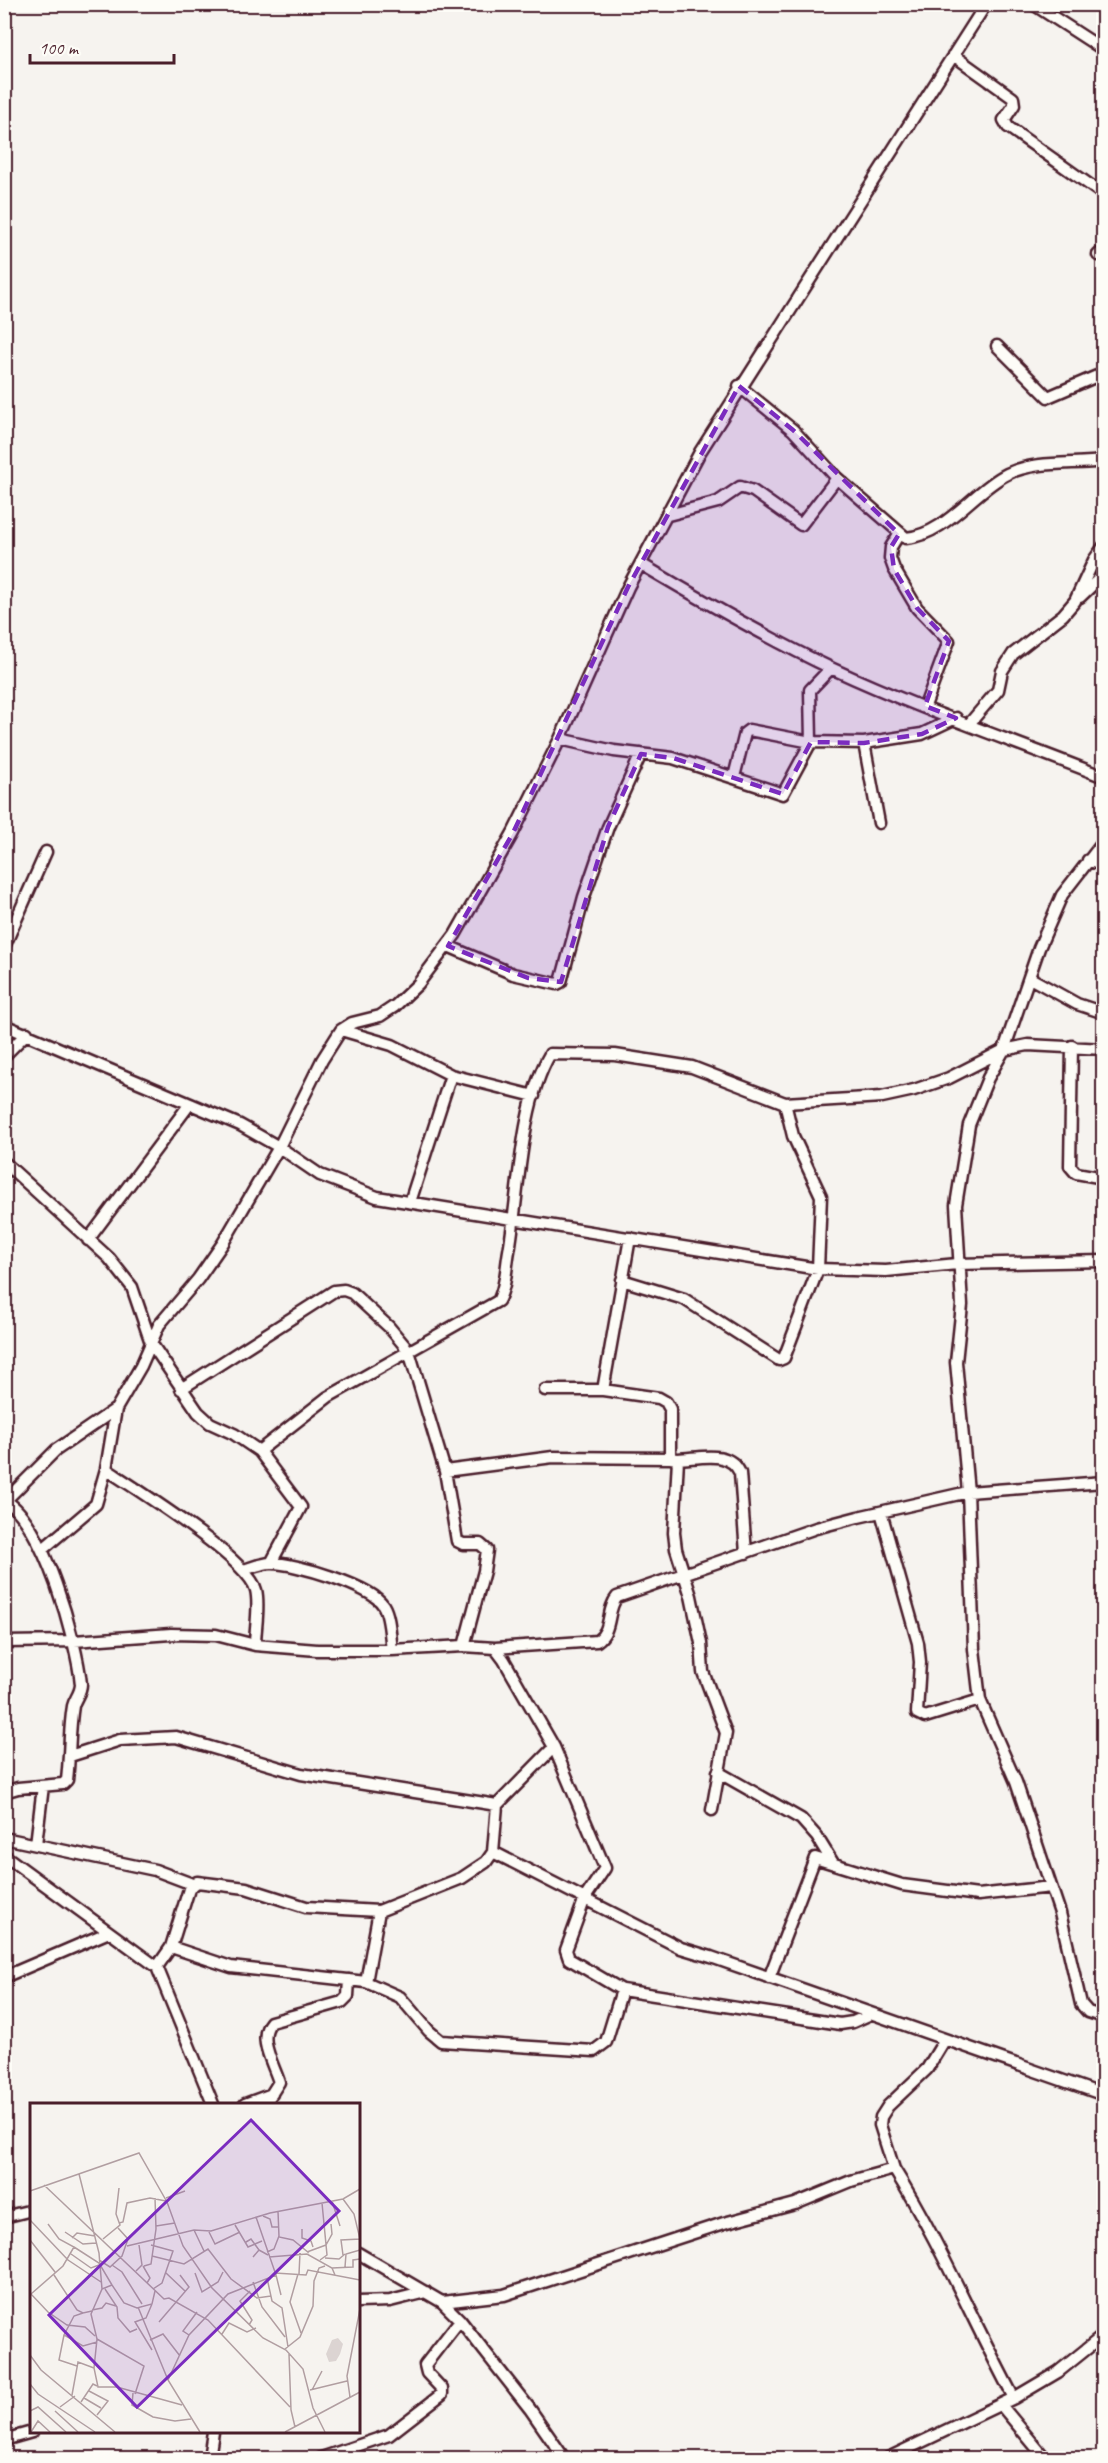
<svg xmlns="http://www.w3.org/2000/svg" width="1108" height="2463" font-family="Caveat,sans-serif">
  <style>
    .lines { fill: none; stroke-linecap: round; stroke-linejoin: round }
    .minor-casing { stroke: #4a1f2b; stroke-width: 15 }
    .minor { stroke: #fdfcf7; stroke-width: 10 }
    .marked { fill: #7b2cbf; fill-opacity: 0.2; stroke: #7b2cbf; stroke-width: 4.5; stroke-dasharray: 12 8; stroke-linejoin: round }
    .inset-road { fill: none; stroke: #b19ea1; stroke-width: 1.5 }
    .view { fill: #7b2cbf; fill-opacity: 0.15; stroke: #7b2cbf; stroke-width: 3 }
    .inset-edge { fill: none; stroke: #4a1f2b; stroke-width: 3 }
  </style>
  <rect width="100%" height="100%" fill="#f6f3ef"/>
  <filter id="ink" filterUnits="userSpaceOnUse"><feTurbulence type="fractalNoise" baseFrequency=".0167" numOctaves="2"/><feDisplacementMap in="SourceGraphic" scale="12" xChannelSelector="R" yChannelSelector="G"/><feConvolveMatrix kernelMatrix="1 2 1 2 8 2 1 2 1" color-interpolation-filters="sRGB"/></filter>
  <g filter="url(#ink)">
    <g class="lines">
      <!-- minor casing -->
      <g class="minor-casing">
        <path id="minor" d="M1033,4L1104,50
          M953,55L1013,98L1014,105L1004,120L1008,127L1104,195
          M1098,255L1104,250
          M997,346L1048,397L1104,373
          M739,386L793,430L837,478L906,538C947,534 973,491 1007,474C1035,460 1073,465 1104,461
          M668,515L718,502L740,487L753,491L801,525L837,478
          M899,534L891,547L890,558L894,569L917,608L949,641L925,706
          M641,564C703,601 767,638 833,669C921,710 1014,741 1104,777
          M1080,597L1104,574
          M969,724L998,690L1002,671L1013,654L1063,615L1075,601L1094,560L1104,546
          M560,739L614,751L673,758L783,794L811,742L810,690L831,668
          M734,777L745,733L749,730L811,742L864,743
          M879,823L864,743L922,734L956,718
          M1104,841L1062,895L1039,948L1004,1050L988,1078L969,1125L956,1205L962,1305L956,1362L968,1492L974,1649L980,1700L1016,1782L1060,1913L1081,2004L1088,2012L1104,2017
          M1088,860L1104,866
          M448,946L513,974L557,984L561,982L584,897L608,827L641,754
          M4,947L46,852
          M1030,978L1077,1004L1104,1013
          M4,1025L240,1125L279,1147L320,1175L377,1197L818,1269L886,1271L957,1264L1104,1261
          M341,1030L392,1045L451,1075L534,1096
          M1072,1046L1070,1166L1076,1173L1104,1178
          M4,1056L27,1033
          M4,1162L109,1258L132,1287L151,1343L198,1412L210,1423L234,1434L259,1451L301,1507L271,1563
          M410,1202L451,1075
          M88,1240L189,1105
          M622,1280L684,1299L779,1360L784,1358L818,1269L821,1196L793,1136L785,1103
          M181,1389L334,1291L344,1290L352,1293L389,1327L409,1351L445,1471L457,1541L463,1544H480L487,1550L484,1571L464,1646
          M545,1390H603L659,1398L666,1402L670,1409V1458L678,1459L674,1533L676,1549L691,1596L701,1643L703,1672L726,1733L712,1810
          M603,1390L630,1238
          M259,1451L328,1397L498,1301C506,1287 506,1267 509,1251C519,1193 520,1105 550,1054L615,1055L692,1067L785,1103L882,1097L914,1090L949,1078L1004,1050L1028,1045L1104,1049
          M678,1459C701,1458 729,1449 740,1473L746,1553
          M106,1469C136,1489 248,1559 256,1590C260,1606 255,1629 255,1645
          M445,1471L553,1457L670,1458
          M4,1500C43,1519 77,1642 81,1684C81,1693 75,1698 73,1706C69,1729 70,1755 67,1780L63,1784L18,1788L4,1792
          M6,1500L56,1450L116,1409L141,1366L159,1325L198,1279L223,1243L279,1147L322,1060L341,1030L352,1023L380,1016L395,1006L418,984L455,935L513,833L560,739L628,587L700,452L986,4
          M881,1512L918,1643L920,1662L917,1713L925,1717L980,1700
          M43,1549L96,1504L106,1469L116,1409
          M244,1570C253,1567 262,1563 272,1563C294,1563 372,1586 383,1605C390,1616 390,1637 392,1650
          M4,1642L74,1641L171,1634L216,1635L255,1645L317,1650H392L464,1646L495,1648L597,1641C613,1630 606,1610 617,1597L816,1528L858,1517L968,1492L1104,1482
          M554,1747L605,1868L585,1898L566,1950L569,1959L622,1990L840,2024L853,2022L871,2014
          M70,1756L120,1740L176,1737L301,1774L497,1805
          M718,1772L801,1819L817,1837L833,1863
          M4,1838L155,1870L192,1884
          M36,1844L43,1786
          M493,1852L681,1948L711,1957L1104,2095
          M4,1855L157,1967L213,2104
          M171,1947L231,1967L366,1982L400,1997L429,2031L441,2041L594,2051L606,2042L622,1990
          M157,1967L171,1947L189,1889L197,1882L246,1888L306,1907L379,1911L462,1878L486,1862L493,1852L497,1805L554,1747L504,1660L495,1648
          M4,1977L109,1932
          M769,1978L815,1858L902,1885L978,1895L1051,1887
          M366,1982L379,1911
          M245,2104L272,2094
          M265,2104L279,2082C273,2063 257,2038 271,2022L342,2002L348,1996L349,1980
          M894,2169L880,2125L881,2117L888,2106L927,2069L944,2041
          M4,2217L32,2210
          M358,2253L442,2302L460,2320L530,2409L564,2458
          M358,2302L390,2301L426,2292
          M442,2302L504,2295L724,2223L795,2204L851,2181L894,2169C940,2242 973,2322 1014,2398
          M1001,2405L1045,2458
          M4,2440L32,2432
          M209,2458L213,2432
          M321,2458L389,2435L442,2394V2389L427,2373L425,2365L460,2320
          M888,2458L1014,2398L1058,2372L1104,2335"/>
      </g>
      <!-- minor -->
      <use href="#minor" class="minor"/>
    </g>
  </g>
  <!-- marked area -->
  <path class="marked" d="M739,386L793,430L899,534L891,547L894,569L917,608L949,641L925,706L956,718L922,734L864,743L811,742L783,794L673,758L641,754L608,827L561,982L528,978L448,946L513,833L628,587Z"/>
  <!-- overview -->
  <g transform="translate(30 2103)">
    <rect width="330" height="330" fill="#f6f3ef"/>
    <path d="M308,235L313,241L310,251L306,258L299,259L296,251L302,237Z" fill="#dcd4d2"/>
    <path class="inset-road" d="M49,71L69,150L72,186L61,211L67,236L64,265L68,284H87L152,302M14,82L134,196L139,195L178,217L260,304M0,88L109,50L137,99L153,143L182,185L233,235L256,247L273,266L283,305L295,329M136,95L155,88M313,96L324,111L330,136L311,137L313,152M302,98L310,123M248,108L249,134L263,137L279,150M233,113L240,116L242,124H248M0,117L38,157L71,179M89,120L93,119L97,100L120,95L136,98M205,122L218,144L232,138M126,123L145,120M272,126V135L281,138L283,144M164,127L174,148M35,129L53,141L66,140M179,129L185,141L210,129M42,135L47,130L65,133M73,136L90,122L86,111L89,85M0,137L25,169M216,139L221,136L229,147M121,142L143,148L132,180L123,186M296,142L302,131L301,121M97,143L164,127L181,128L240,110L313,96L330,86M44,144L69,160L82,182M237,149L244,146L249,133M277,149L296,142M41,151L61,165L69,162M122,153L154,161L178,146L201,176L227,195L241,193M223,154L229,147L238,152M239,154L277,151L302,165L305,172M295,155L309,156L315,151M69,157L80,164L92,153L98,136L88,125M290,157L297,152L292,100M82,162L92,169L112,201M113,163L120,175L117,180M114,163L121,161L126,126L125,95M315,164L316,151L330,147M302,165L323,164V157L330,156M106,168L112,162L109,142M136,170L155,188M165,170L172,189L188,179L193,169M245,170L276,172L278,167L330,177M268,171L260,199L271,230M269,171L270,150M24,172L47,207L53,210L62,208M246,172L251,192M237,175L242,198L252,205L258,244M223,179L232,204L255,234M72,186L82,182L94,200L107,205L122,201L125,188M75,186L87,204L88,215L100,229L107,226M1,191L33,163L44,144L29,136L18,121M1,191L18,209L37,222L55,224L65,233M122,201L116,215L105,219L122,247M108,204L138,277M62,207L72,205L76,200L86,203M53,210L44,213L34,232L53,243L67,239M129,219L159,184L150,172M219,222L222,217L210,198L220,188M192,231L199,220L217,229L226,225M34,232L29,257L47,263M159,232L153,228L167,209M67,236L114,263L105,291M120,237L133,231L150,253M255,246L270,234L283,203L284,178L289,165L295,163M259,251L261,307L265,324M0,252L11,267L85,329M0,281L8,291L65,329M280,287L317,278M282,287L292,268M59,288L78,298L67,312M103,290L102,302L123,314L145,318L161,316M42,292L48,259L64,265M320,294L317,273L330,206M54,295L71,305M51,299L63,281L67,283M30,304L45,293M0,308L8,304L36,329M25,308L48,329M1,329L8,318L20,329M170,329L138,277L159,232L198,191L246,172L226,114M255,329L330,289"/>
    <path class="view" d="M221,17L309,108L107,304L19,212Z"/>
    <rect width="330" height="330" class="inset-edge"/>
  </g>
  <!-- margin -->
  <rect width="1108" height="2463" fill="none" stroke="#fdfcf7" stroke-width="24"/>
  <rect x="12" y="12" width="1084" height="2439" fill="none" stroke="#4a1f2b" stroke-width="2" filter="url(#ink)"/>
  <!-- scale -->
  <path d="M30 54v9h144v-9" fill="none" stroke="#4a1f2b" stroke-width="3"/>
  <text x="39" y="54" font-size="18" fill="#4a1f2b" stroke="#fdfcf7" stroke-width="4.5" paint-order="stroke">100 m</text>
</svg>
